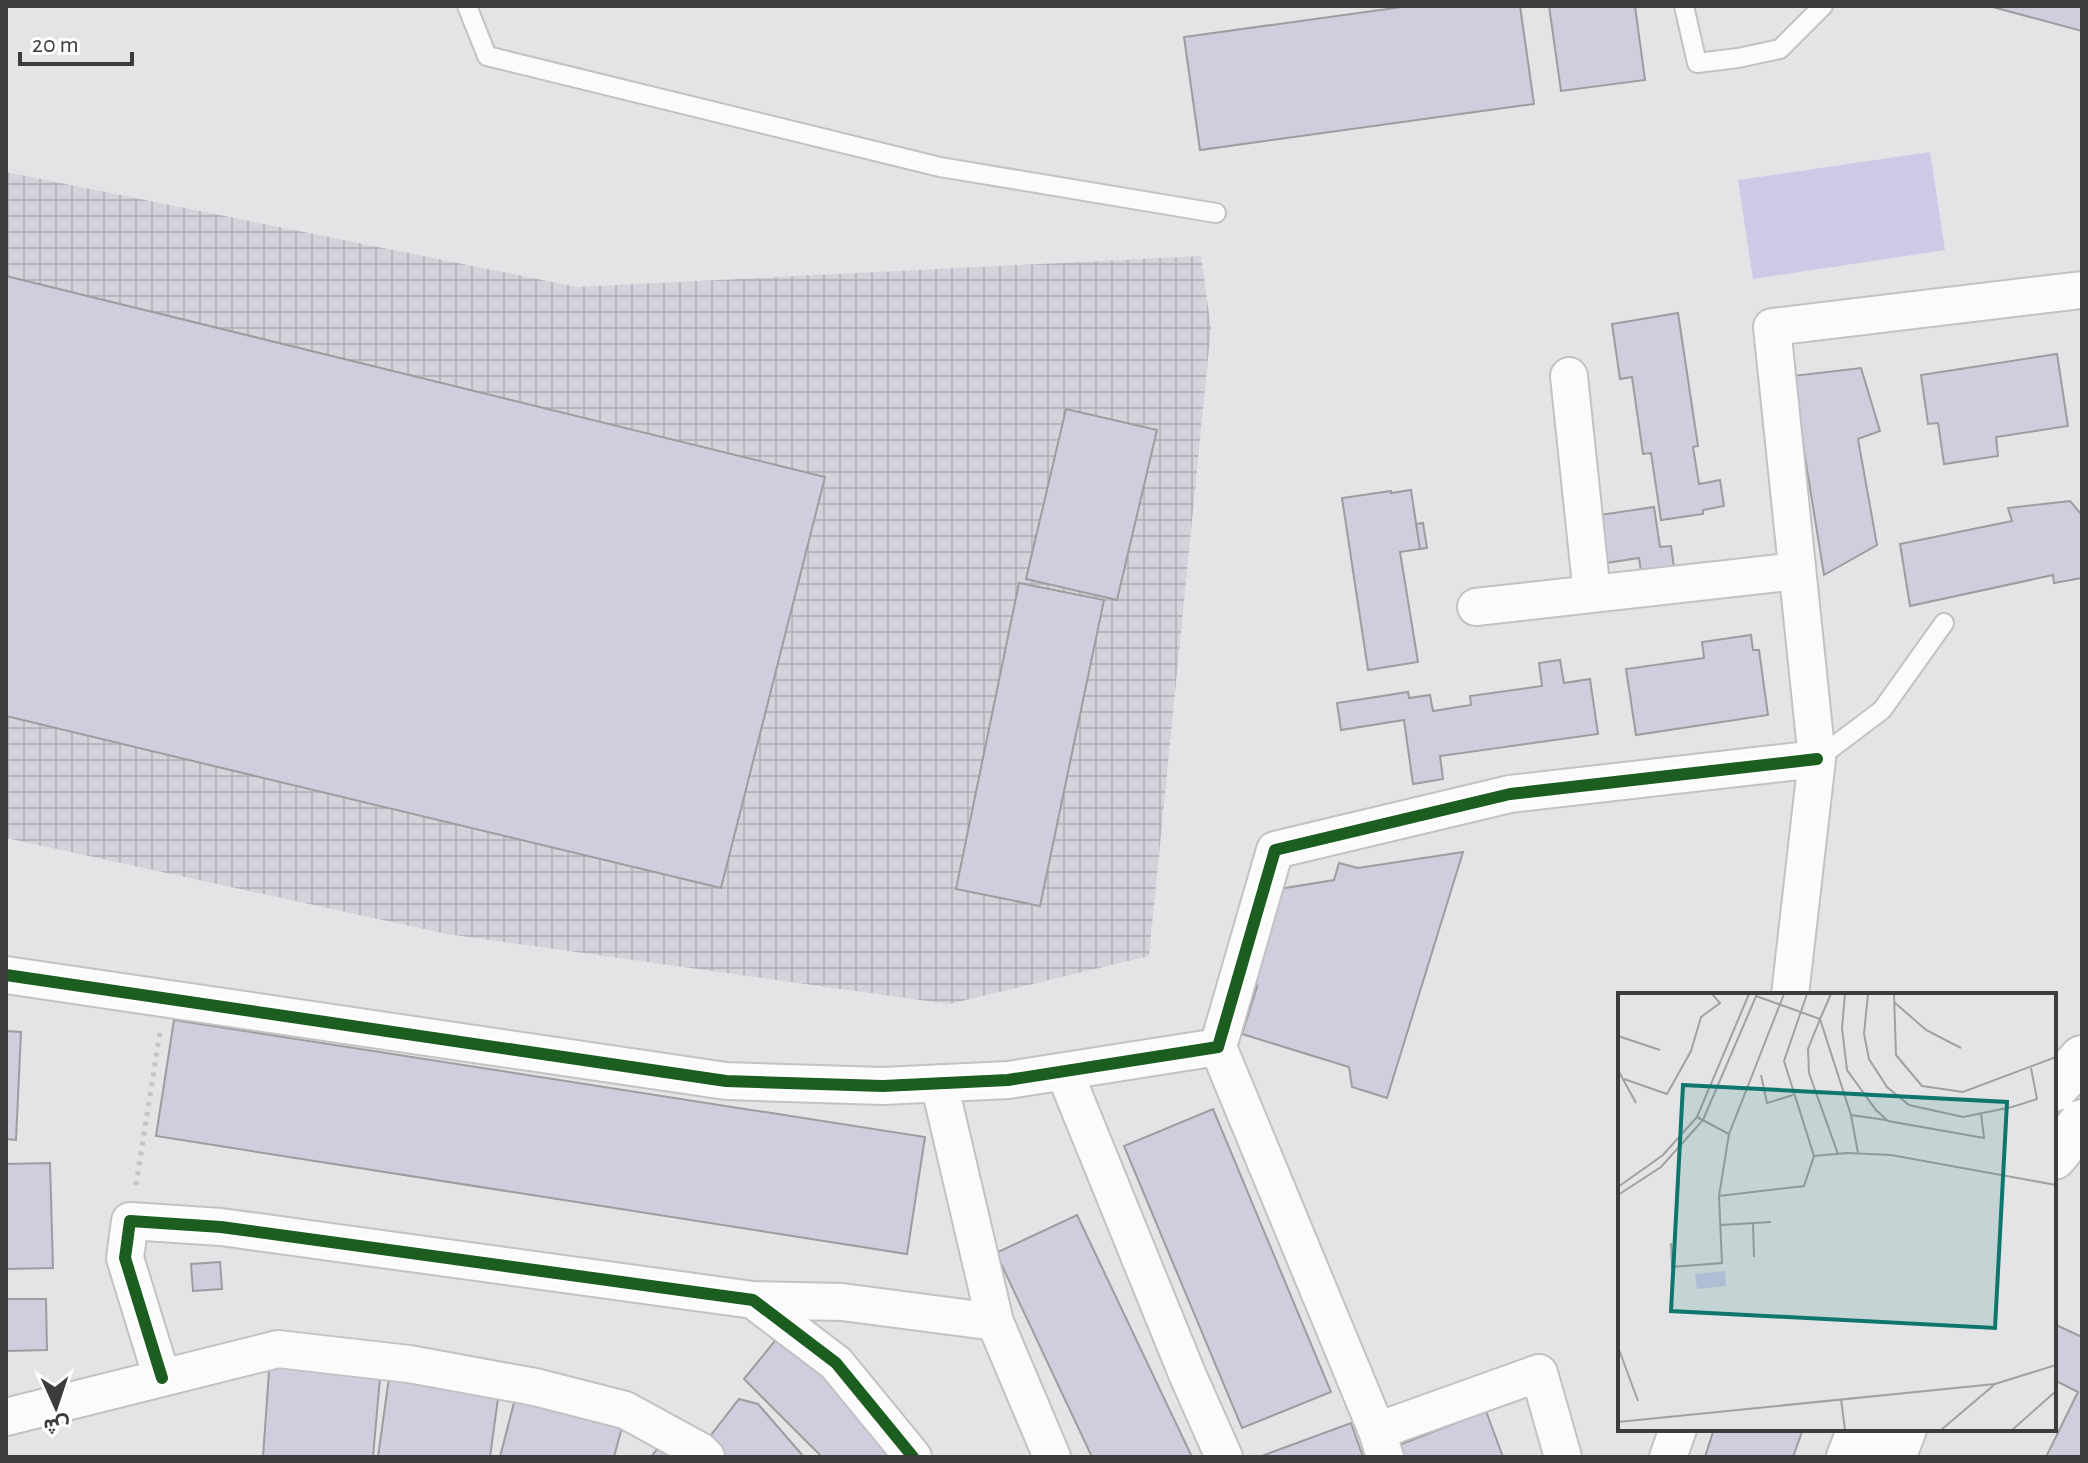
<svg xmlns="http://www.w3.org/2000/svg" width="2088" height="1463" font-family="'Alegreya Sans',Vazirmatn,sans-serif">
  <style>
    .industrial { fill: url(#industrial-grid) }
    .pitch { fill: #cdcae8 }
    .building { fill: #cfcdde; stroke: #9d9d9f; stroke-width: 2 }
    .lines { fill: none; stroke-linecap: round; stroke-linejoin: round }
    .lane-casing { stroke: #c2c2c4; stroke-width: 22 }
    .street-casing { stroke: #c2c2c4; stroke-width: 40 }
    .secondary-casing { stroke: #c2c2c4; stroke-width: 48 }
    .path { stroke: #c4c4c4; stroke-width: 5; stroke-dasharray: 4 6; stroke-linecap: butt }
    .lane { stroke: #fbfbfb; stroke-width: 18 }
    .street { stroke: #fbfbfb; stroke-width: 36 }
    .secondary { stroke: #fbfbfb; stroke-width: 44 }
    .cycleway-casing { stroke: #fff; stroke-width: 17 }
    .cycleway { stroke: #1b5e20; stroke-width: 12 }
    .inset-road { fill: none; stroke: #a1a1a3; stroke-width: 2 }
    .view { fill: #0f766e; fill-opacity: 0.15; stroke: #0f766e; stroke-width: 4 }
    .inset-edge { fill: none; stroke: #3c3c3e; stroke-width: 4 }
  </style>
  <defs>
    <pattern id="industrial-grid" width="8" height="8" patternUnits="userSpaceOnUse" patternTransform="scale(2)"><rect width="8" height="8" fill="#d3d3db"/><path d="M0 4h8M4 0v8" fill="none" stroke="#b6b6bd"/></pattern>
  </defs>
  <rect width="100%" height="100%" fill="#e4e4e7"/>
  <!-- industrial -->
  <path class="industrial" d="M6,172L577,287L1201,256L1211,328L1149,956L949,1004L447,934L6,838Z"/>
  <!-- pitch -->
  <path class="pitch" d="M1930,152L1945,250L1753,279L1738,180Z"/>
  <!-- building -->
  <path class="building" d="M1409,6H1520L1534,104L1200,150L1184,37Z
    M1549,6H1635L1645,80L1561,91Z
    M1989,6H2082V31Z
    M6,276L825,477L721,888L6,716Z
    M1678,313L1698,446L1693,447L1699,484L1720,480L1724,506L1703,510V514L1661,520L1651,453L1643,454L1632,377L1620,379L1612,324Z
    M2057,354L2068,426L1996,437L1998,456L1944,464L1938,423L1928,424L1921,375Z
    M1861,368L1880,431L1858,439L1877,545L1824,575L1792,376Z
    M1066,409L1157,430L1117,600L1026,579Z
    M1411,490L1420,549L1400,552L1418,662L1368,670L1342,498L1391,491V493Z
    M2070,501L2082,515V578L2054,583L2053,575L1910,606L1900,544L2012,521L2008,508Z
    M1654,507L1660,547L1671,546L1675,574L1642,578L1639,558L1600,564L1593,516Z
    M1423,523L1427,548L1420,549L1416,524Z
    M1019,583L1104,600L1040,906L956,889Z
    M1751,635L1753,650H1759L1768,715L1636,735L1626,669L1704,658L1702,642Z
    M1560,660L1564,683L1590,679L1598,734L1440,756L1443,779L1413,784L1404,720L1341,730L1337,703L1408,692L1409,698L1430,695L1433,711L1471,705L1470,696L1542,686L1539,663Z
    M1463,852L1387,1098L1352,1087L1349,1067L1242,1034L1257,987L1254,972L1279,889L1334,880L1339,863L1358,868Z
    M174,1020L925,1137L907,1254L156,1136Z
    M6,1031L21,1032L16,1140L6,1139Z
    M1213,1109L1331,1392L1242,1428L1124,1146Z
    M50,1163L53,1268L6,1269V1164Z
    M1077,1215L1192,1457H1092L996,1253Z
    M220,1262L222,1289L193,1291L191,1264Z
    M6,1299H46L47,1350L6,1351Z
    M2054,1324L2082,1337V1457H2046L2078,1392L2054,1380Z
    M778,1337L822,1370L904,1457H822L744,1379Z
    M270,1357L381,1366L373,1457H263Z
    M390,1370L500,1384L490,1457H378Z
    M518,1387L625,1416L614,1457H500Z
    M739,1399L758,1404L804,1457H725L708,1439Z
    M1486,1411L1503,1457H1398L1394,1447Z
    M1351,1423L1363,1457H1259Z
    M1714,1429H1803L1793,1457H1705Z
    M665,1439L685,1457H651Z"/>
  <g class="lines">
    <!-- lane casing -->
    <g class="lane-casing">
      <path id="lane" d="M467,6L487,56L940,167L1216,213
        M1684,6L1697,63L1738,58L1780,49L1823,6
        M1817,759L1882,710L1944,623"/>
    </g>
    <!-- street casing -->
    <g class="street-casing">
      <path id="street" d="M1569,376L1592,594
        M1476,607L1797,571
        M6,975L726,1081L883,1086L1008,1080L1218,1047L1275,850L1510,794L1817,759
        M1790,995L1817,759L1772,327L2082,290
        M1218,1047L1377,1431L1385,1457
        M1064,1071L1188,1376L1224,1457
        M939,1083L995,1322
        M753,1300L842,1302L995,1322L1052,1457
        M162,1378L125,1258L130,1221L221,1227L753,1300L836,1363L913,1457
        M6,1417L278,1349L409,1364L535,1387L625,1410L700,1451L706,1457
        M1377,1431L1539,1373L1563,1457
        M1668,1457L1678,1429"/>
    </g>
    <!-- secondary casing -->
    <g class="secondary-casing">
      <path id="secondary" d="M2054,1089L2082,1058
        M2054,1157L2082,1122
        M1849,1457L1860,1429
        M1893,1457L1904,1429"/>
    </g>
    <!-- path -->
    <path class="path" d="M136,1185L160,1032"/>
    <!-- lane -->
    <use href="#lane" class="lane"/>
    <!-- street -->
    <use href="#street" class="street"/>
    <!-- secondary -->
    <use href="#secondary" class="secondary"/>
    <!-- cycleway casing -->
    <g class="cycleway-casing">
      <path id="cycleway" d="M6,975L726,1081L883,1086L1008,1080L1218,1047L1275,850L1510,794L1817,759
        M162,1378L125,1258L130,1221L221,1227L753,1300L836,1363L913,1457"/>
    </g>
    <!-- cycleway -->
    <use href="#cycleway" class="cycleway"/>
  </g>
  <!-- overview -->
  <g transform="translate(1618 993)">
    <rect width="438" height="438" fill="#e4e4e7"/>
    <path d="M107,278L108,293L79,296L77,281Z" fill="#cdcae8"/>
    <path class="inset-road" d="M189,1L166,68L196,163M213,1L202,26L233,122L268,127M227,1L224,35L229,77L258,117L270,128L366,145L363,120M250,1L246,41L251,66L269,94L291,112L345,124L394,114L419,106L413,75M276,1L278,62L304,93L345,99L438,64M138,3L202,26L190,56L191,80L220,161M276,9L308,37L343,55M0,43L42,57M0,77L18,110M143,82L149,110L175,102M6,86L49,101L73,58L83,24L102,10L94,1M233,122L240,160M111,141L166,1M0,194L45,162L79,124L131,1M0,202L43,174L85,127L139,1M101,203L186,193L196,163L229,160L273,162L438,192M135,230L136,264M103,232L153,229M53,250L54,274L104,270L101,203L111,141L79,124M0,354L20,408M223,406L227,437M0,429L377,391L438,372M323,437L376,392M394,437L438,398"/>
    <path class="view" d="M65,92L389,109L377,335L53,318Z"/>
    <rect width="438" height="438" class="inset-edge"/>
  </g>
  <!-- border -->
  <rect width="2088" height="1463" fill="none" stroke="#3c3c3e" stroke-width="16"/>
  <!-- north arrow -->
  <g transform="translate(56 1407) rotate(177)" stroke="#ffffff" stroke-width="6" paint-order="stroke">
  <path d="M0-6L14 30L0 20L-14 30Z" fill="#3c3c3e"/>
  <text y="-12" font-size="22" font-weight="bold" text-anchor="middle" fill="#3c3c3e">ش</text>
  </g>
  <!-- scale -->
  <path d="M20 52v12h112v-12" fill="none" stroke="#3c3c3e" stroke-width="4"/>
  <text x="32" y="52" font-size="24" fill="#3c3c3e" stroke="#ffffff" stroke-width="6" paint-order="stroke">20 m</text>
</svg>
